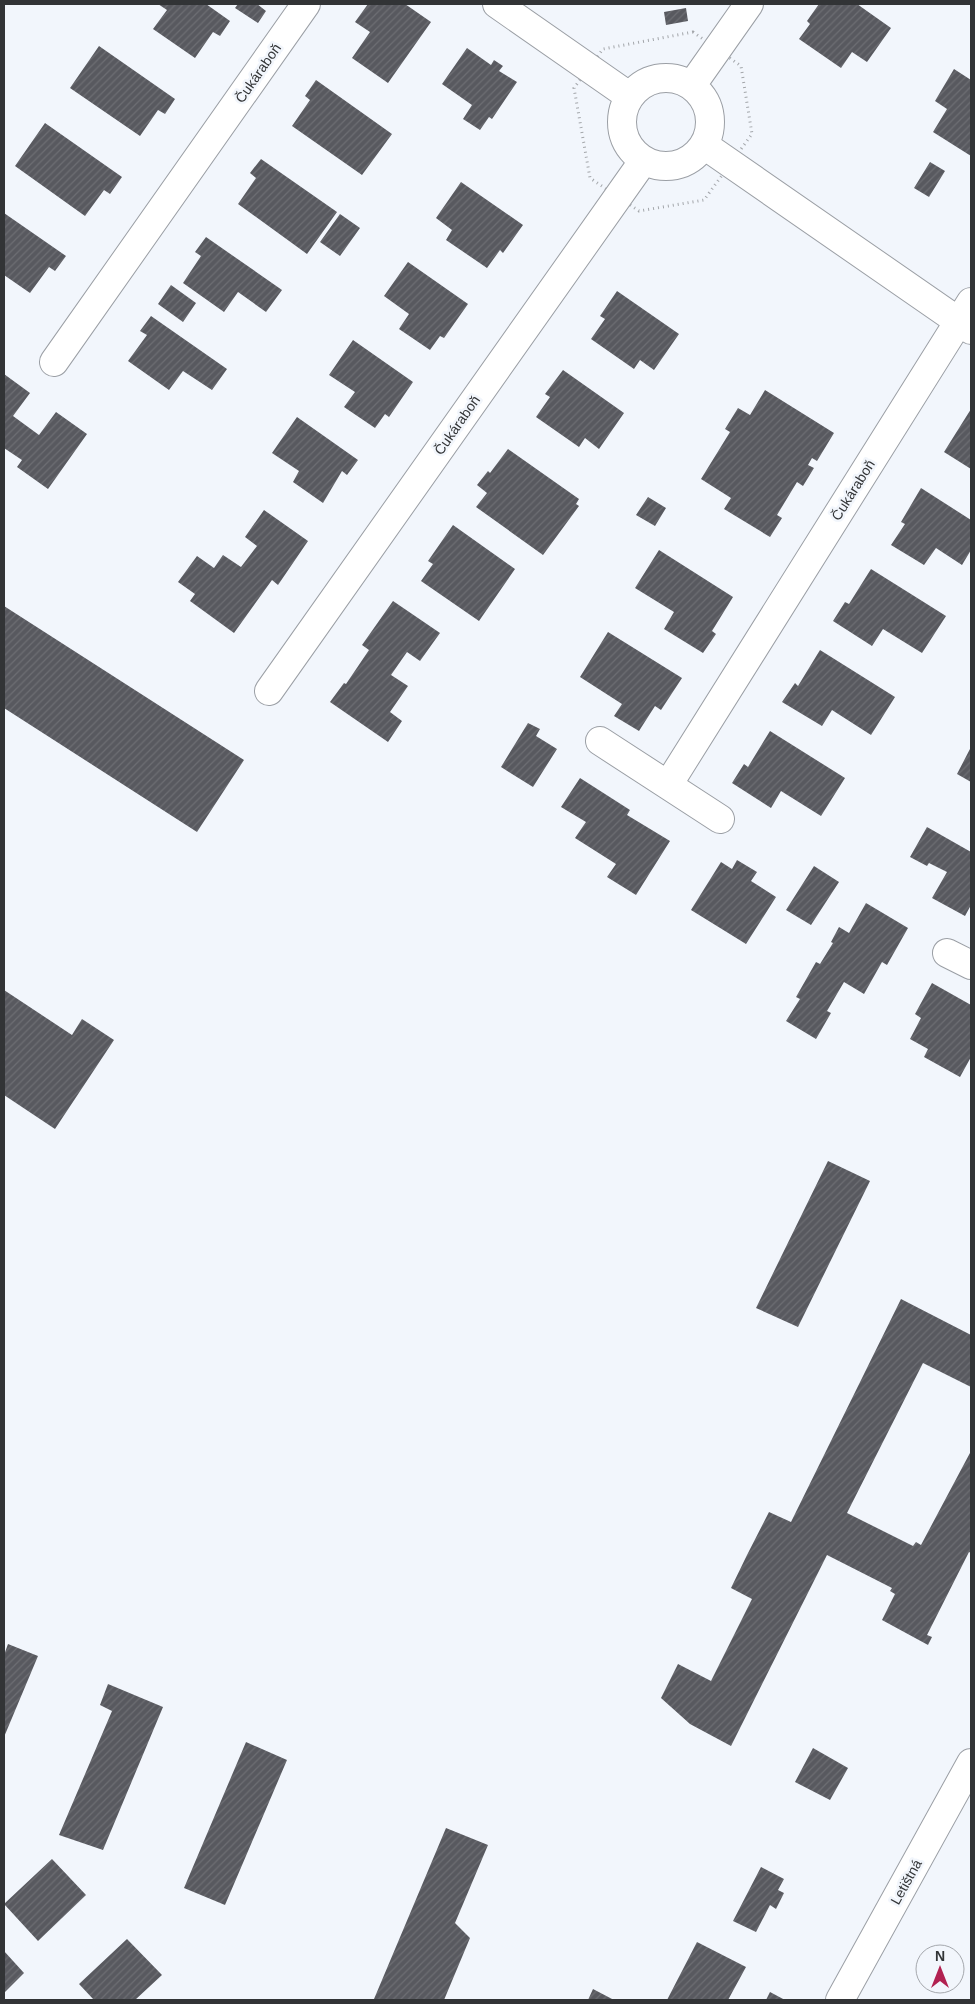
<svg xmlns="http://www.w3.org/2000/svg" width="975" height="2004" font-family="Helvetica,sans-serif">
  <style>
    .building { fill: url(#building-hatch) }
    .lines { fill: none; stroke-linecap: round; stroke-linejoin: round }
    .minor-casing { stroke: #9b9fa5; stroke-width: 30 }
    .path { stroke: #a3a6aa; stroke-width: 3; stroke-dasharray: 1 4; stroke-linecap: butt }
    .minor { stroke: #fff; stroke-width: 28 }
    .labels { text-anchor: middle; stroke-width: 5; stroke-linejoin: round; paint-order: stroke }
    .street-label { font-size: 14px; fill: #323436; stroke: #f2f6fc }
  </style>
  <defs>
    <pattern id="building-hatch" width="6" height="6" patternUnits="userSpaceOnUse" patternTransform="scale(1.25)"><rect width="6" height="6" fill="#58595f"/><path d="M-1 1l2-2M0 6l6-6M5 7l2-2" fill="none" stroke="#6d6e73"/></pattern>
  </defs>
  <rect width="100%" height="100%" fill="#f2f6fc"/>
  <!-- building -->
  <path class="building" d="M158,4H206L230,21L220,36L213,32L195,58L153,29L167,10Z
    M238,4H257L266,11L258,23L235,8Z
    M368,4H405L431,22L388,83L352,58L370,32L355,22Z
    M819,4H857L891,28L867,62L852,52L841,68L799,39L810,24L807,21Z
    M686,8L688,21L666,25L664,12Z
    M99,46L175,99L165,114L158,110L140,136L70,88Z
    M467,48L491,65L494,60L503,66L499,71L517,82L492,119L489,117L480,130L463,119L472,105L442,84Z
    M954,69L971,80V156L933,132L947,109L935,101Z
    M316,80L392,134L362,175L292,126L310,100L305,96Z
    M45,123L122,177L110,194L104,190L85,216L15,166Z
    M261,159L337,212L307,254L238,204L256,178L250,173Z
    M930,162L945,171L929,197L914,188Z
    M461,182L523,225L503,253L500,250L487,268L446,240L452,230L436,218Z
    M4,213L66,256L55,271L49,267L30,293L4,275Z
    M340,214L360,228L340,256L320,242Z
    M206,237L282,290L266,312L238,292L224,312L183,283L201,256L195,252Z
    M408,262L468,304L444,338L440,336L430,350L399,329L409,314L384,296Z
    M171,285L196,303L183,322L158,304Z
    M617,291L679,334L654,370L640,360L634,369L591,339L605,319L600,316Z
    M151,316L227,369L212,390L183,371L169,390L128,361L147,335L140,331Z
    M353,340L413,382L389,417L385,414L375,428L344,407L355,392L329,375Z
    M563,370L624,413L599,449L585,438L579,447L536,417L550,397L545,394Z
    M4,374L30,393L13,416L39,435L56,412L87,434L48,489L17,467L22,460L4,448Z
    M765,390L834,433L817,461L812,458L808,465L814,468L803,486L797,482L777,515L782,518L770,537L724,509L731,498L701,479L730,432L725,429L738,408L750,415Z
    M971,409V469L944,452Z
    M297,417L358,460L347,475L342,471L323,503L293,482L299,471L272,453Z
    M508,449L579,499L576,504L579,506L543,555L476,507L487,493L477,485L488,471L490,473Z
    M921,488L971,520V550L962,565L936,548L924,565L891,545L905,524L901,522Z
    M648,497L666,508L655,526L636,515Z
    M264,510L308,541L278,585L272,580L234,633L190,601L195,594L178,582L197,556L214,568L223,555L241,567L257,546L245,537Z
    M453,525L515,569L479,621L421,581L433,564L428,561Z
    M659,550L733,597L712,631L716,634L703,653L664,629L674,612L635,588Z
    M871,569L946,616L922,653L883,629L872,646L833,621L845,602L849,604Z
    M393,601L440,633L420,661L407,652L391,675L408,686L390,712L402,721L388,742L330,702L344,683L346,684L369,650L362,645Z
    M4,606L244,760L197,832L4,708Z
    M608,632L682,678L661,710L655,706L639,731L614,716L622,704L580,677Z
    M820,650L895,697L871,735L832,710L822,726L782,702L795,683L798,686Z
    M528,723L540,729L536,736L557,749L533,787L501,767Z
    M770,731L845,778L821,816L781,791L771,808L732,783L744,764L748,767Z
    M971,747V782L957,774Z
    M580,778L630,810L627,815L670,841L636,895L607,877L616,864L575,838L586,822L561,807Z
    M927,827L971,852V905L965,916L932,898L947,872L929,863L927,866L910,857Z
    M737,860L757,872L751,881L776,897L746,944L691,910L721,862L732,869Z
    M814,866L839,882L811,925L786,910Z
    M866,903L908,928L887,965L882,962L864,994L844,982L827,1011L831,1013L816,1039L786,1021L800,999L796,997L816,962L820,964L833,943L831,942L839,927L849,933Z
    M932,983L971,1005V1057L960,1077L924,1057L928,1049L910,1039L921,1018L915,1014Z
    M4,990L72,1035L82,1019L114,1040L55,1129L4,1095Z
    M828,1161L870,1181L798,1327L756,1308Z
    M901,1299L971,1335V1387L923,1363L847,1513L913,1546L916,1542L921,1545L971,1451V1553L969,1552L927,1635L932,1637L928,1645L882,1620L895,1594L890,1591L892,1588L827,1555L731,1746L690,1724L661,1698L678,1664L711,1681L752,1599L731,1588L747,1555L769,1512L791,1522Z
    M8,1644L38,1656L4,1737V1655Z
    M108,1684L163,1707L103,1850L59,1835L112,1711L100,1705Z
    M246,1742L287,1760L225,1905L184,1888Z
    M813,1748L848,1768L830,1800L795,1782Z
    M446,1828L488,1845L455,1923L470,1938L444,2000H378L374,1999Z
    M52,1859L86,1895L38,1941L4,1904Z
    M761,1867L784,1879L778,1890L784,1893L776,1909L770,1905L756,1932L733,1921Z
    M127,1939L162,1975L135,2000H94L79,1984Z
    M697,1942L746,1967L728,2000H667Z
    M4,1951L24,1973L4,1993Z
    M593,1989L614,2000H588Z
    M770,1992L785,2000H766Z"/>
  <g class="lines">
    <!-- minor casing -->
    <g class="minor-casing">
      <path id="minor" d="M497,4L629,96
        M622 122a44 44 0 1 1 88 0a44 44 0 1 1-88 0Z
        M692,85L749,4
        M704,145L971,330
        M54,362L306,4
        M269,691L644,160
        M600,741L720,819
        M668,785L971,302
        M947,953L971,965
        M840,2000L971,1763"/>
    </g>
    <!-- path -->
    <path class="path" d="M693,32L741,66L752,134L704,200L639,211L590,178L574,88L603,49Z"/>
    <!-- minor -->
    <use href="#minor" class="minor"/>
  </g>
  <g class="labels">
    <!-- street labels -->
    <g class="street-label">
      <text transform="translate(258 73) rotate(-55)" y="5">Čukáraboň</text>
      <text transform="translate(457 425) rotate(-55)" y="5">Čukáraboň</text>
      <text transform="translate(853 490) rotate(-58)" y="5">Čukáraboň</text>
      <text transform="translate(906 1882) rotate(-61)" y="5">Letištná</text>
    </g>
  </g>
  <!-- border -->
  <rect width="975" height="2004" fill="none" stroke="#323436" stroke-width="10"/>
  <!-- north arrow -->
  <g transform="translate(940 1969)"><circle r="24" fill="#f2f6fc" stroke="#a5a8ad"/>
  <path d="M0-4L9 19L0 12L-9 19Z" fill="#b12151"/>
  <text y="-8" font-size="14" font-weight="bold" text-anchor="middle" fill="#323436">N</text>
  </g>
</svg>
